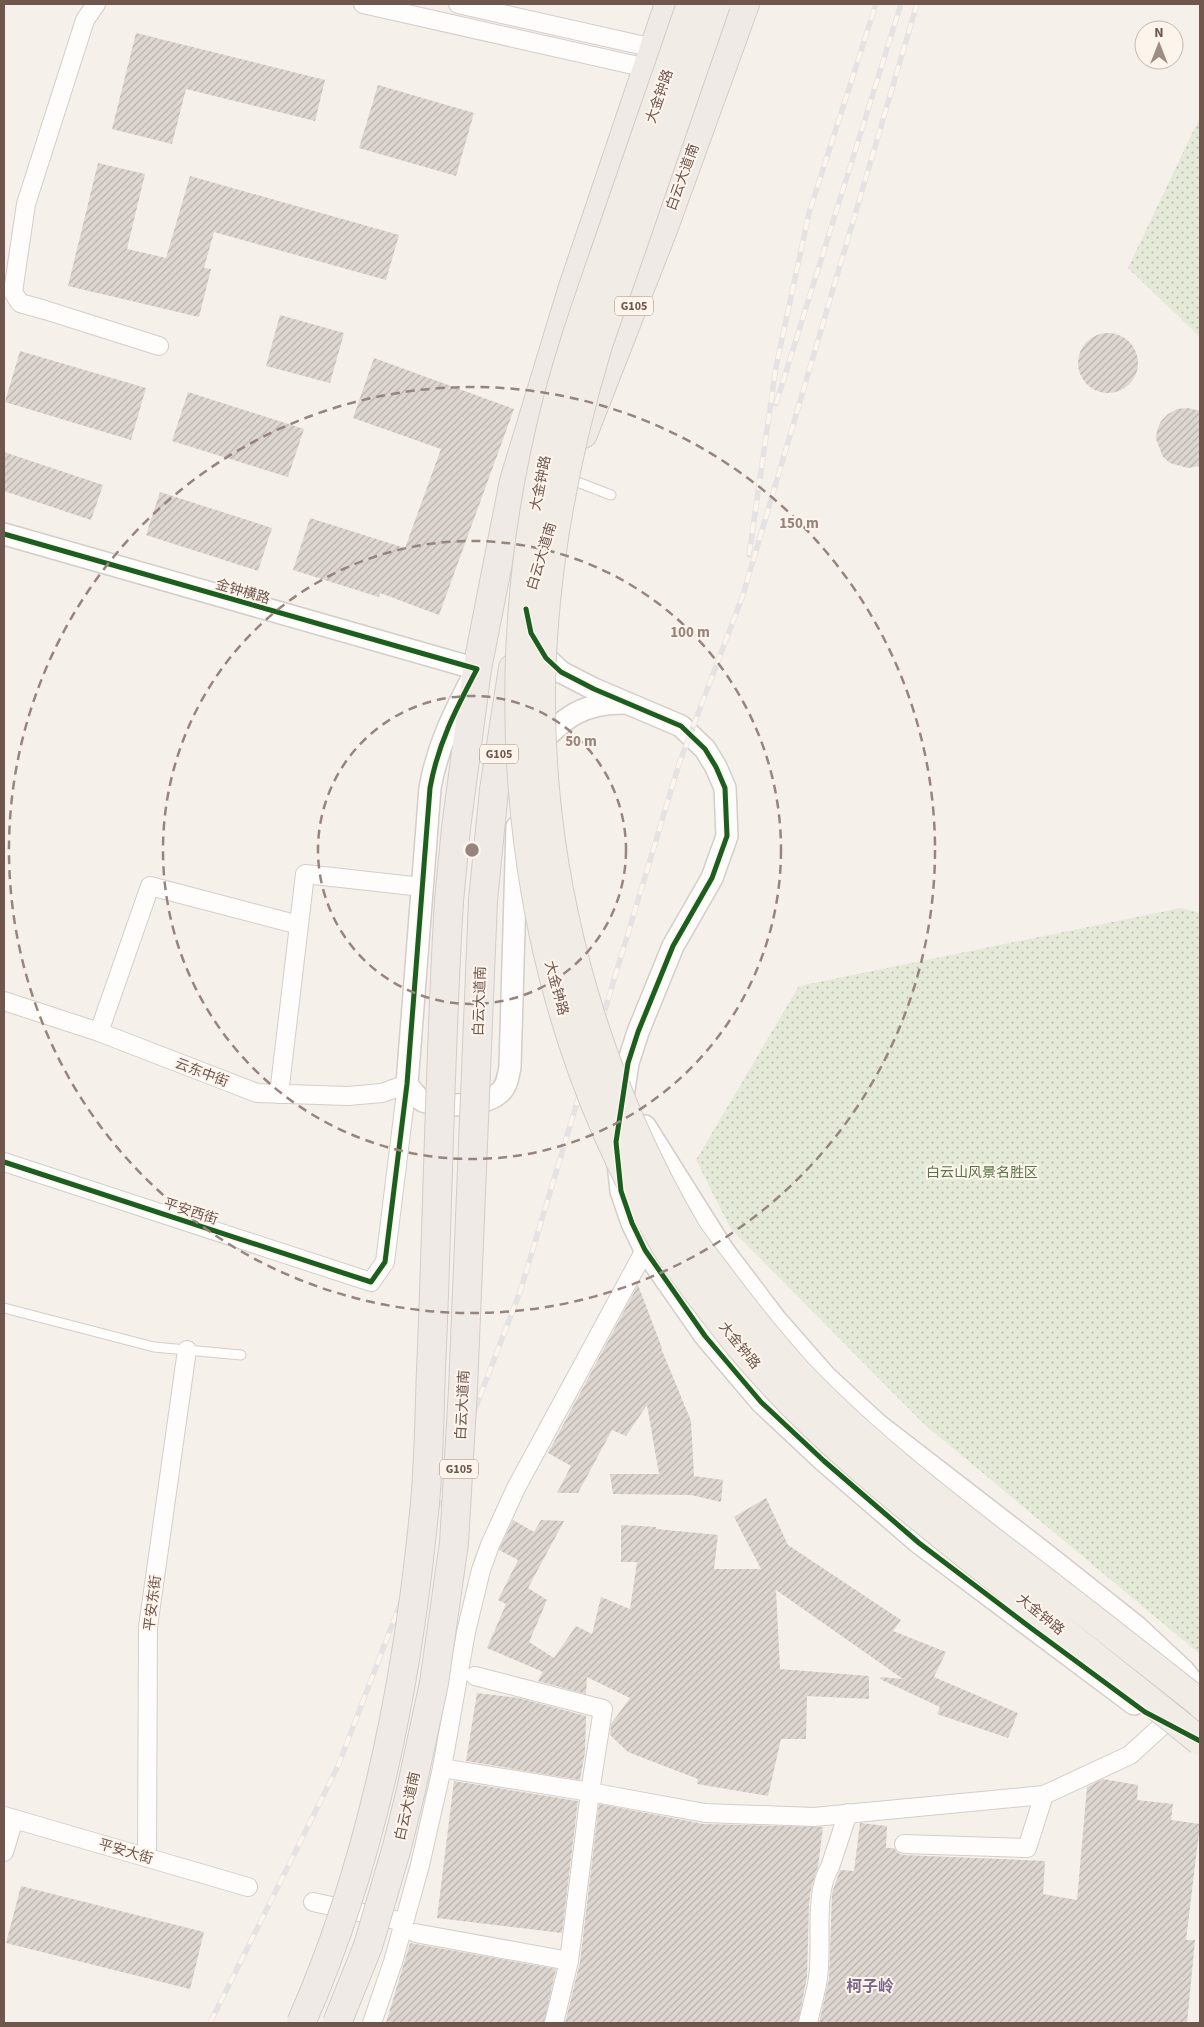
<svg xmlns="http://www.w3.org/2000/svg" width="1204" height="2027" font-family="'Source Sans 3','Noto Sans SC',sans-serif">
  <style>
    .park { fill: url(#park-dots) }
    .building { fill: url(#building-hatch) }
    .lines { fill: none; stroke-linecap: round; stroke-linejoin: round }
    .service-casing { stroke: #d4cdc9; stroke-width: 11 }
    .minor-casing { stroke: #d4cdc9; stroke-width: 20 }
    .tertiary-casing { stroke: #d4cdc9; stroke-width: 24 }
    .trunk-casing { stroke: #d3cbc7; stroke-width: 30 }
    .service { stroke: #fefdfc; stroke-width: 9 }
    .minor { stroke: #fefdfc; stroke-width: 18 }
    .tertiary { stroke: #fefdfc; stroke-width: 21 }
    .trunk { stroke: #f0eae6; stroke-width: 28 }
    .rail-casing { stroke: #e4e2e3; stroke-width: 5.5 }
    .rail { stroke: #fdf5ec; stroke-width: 4; stroke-dasharray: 11; stroke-linecap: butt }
    .primary-bridge-casing { stroke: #d3cbc7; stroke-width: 30; stroke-linecap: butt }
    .trunk-bridge-casing { stroke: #d3cbc7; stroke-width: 30; stroke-linecap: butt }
    .primary-bridge { stroke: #f1ece6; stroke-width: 28 }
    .trunk-bridge { stroke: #f0eae6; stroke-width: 28 }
    .cycleway-casing { stroke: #fdf5ec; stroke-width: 8 }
    .cycleway { stroke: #1b5e20; stroke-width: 5 }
    .ring { fill: none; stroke: #97857d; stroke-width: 2.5; stroke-dasharray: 9 6 }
    .labels { text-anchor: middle; stroke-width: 4; stroke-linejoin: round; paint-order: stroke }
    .shield { fill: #fdf5ec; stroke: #9a867d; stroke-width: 1 }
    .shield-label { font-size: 12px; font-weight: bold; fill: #6f574e }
    .street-label { font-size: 14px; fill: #6f574e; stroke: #fdf5ec }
    .park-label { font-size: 14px; fill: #597448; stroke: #fdf5ec }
    .quarter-label { font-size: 16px; font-weight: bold; fill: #7b668c; stroke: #fdf5ec }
    .centre { fill: #97857d; stroke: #fdf5ec; stroke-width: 2.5 }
    .ring-label { font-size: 15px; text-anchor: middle; font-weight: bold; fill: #97857d; stroke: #fdf5ec; stroke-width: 4; stroke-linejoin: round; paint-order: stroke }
  </style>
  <defs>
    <pattern id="park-dots" width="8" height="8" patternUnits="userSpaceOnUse" patternTransform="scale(1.25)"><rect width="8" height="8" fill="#e4ead7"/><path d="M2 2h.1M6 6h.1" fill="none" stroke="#bdc0b1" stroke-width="1.8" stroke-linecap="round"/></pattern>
    <pattern id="building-hatch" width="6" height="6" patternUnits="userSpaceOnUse" patternTransform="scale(1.25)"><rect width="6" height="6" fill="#ded6d0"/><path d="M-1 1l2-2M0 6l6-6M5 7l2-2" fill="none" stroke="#b8b0ab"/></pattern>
  </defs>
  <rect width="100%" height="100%" fill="#f5f0ea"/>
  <!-- park -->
  <path class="park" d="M1200,117V337L1128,268Z
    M1181,908L1200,913V1654L924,1424L731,1229L696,1160L799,986Z"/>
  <!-- building -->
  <path class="building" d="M136,33L325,80L315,121L186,89L172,144L112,129Z
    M378,85L474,113L456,176L359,148Z
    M98,163L145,174L127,249L166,258L190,176L399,235L386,280L214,232L204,268L211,269L199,317L68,286Z
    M280,315L344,333L330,383L266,366Z
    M1078 363a30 30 0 1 1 60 0a30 30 0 1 1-60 0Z
    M20,351L146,388L131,440L5,402Z
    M374,358L514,409L439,615L380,593L379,597L293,570L310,518L405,548L441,449L353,418Z
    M188,392L304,429L288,477L172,441Z
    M1188,408L1200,411V466L1188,468L1170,463L1163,457L1156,439L1157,430L1161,421L1168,414L1177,409Z
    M4,452L103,485L91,520L4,491Z
    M160,492L272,528L258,571L146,535Z
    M638,1285L662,1348H661L691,1421L694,1476L723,1480L721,1502L691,1495L613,1494L610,1474H659L647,1405L626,1436L612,1430L578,1493H557L571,1466L548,1453Z
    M766,1498L788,1545L901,1620L893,1631L946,1652L934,1677L1018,1713L1008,1738L937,1714L940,1707L880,1679L881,1677L903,1679L776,1590L780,1669L869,1676V1699L807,1696L806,1739H781L768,1796L697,1784L698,1779L628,1752L610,1735L611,1724L630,1698L587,1677L586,1694L538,1681L543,1672L487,1648L506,1604L498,1600L518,1560L499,1550L513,1520L534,1532L541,1520L564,1521L528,1588L547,1600L529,1642L554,1658L576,1626L592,1634L601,1597L630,1609L637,1562H621V1525L656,1527V1529L718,1535L714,1569H761L734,1517Z
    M477,1693L519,1698L586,1716L585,1752L580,1780L466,1761Z
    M1103,1779L1138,1785L1137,1800L1173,1804L1171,1820L1200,1824L1186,1940H1195L1187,2023H819L829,1979L832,1893L840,1870L854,1871L860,1823L887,1826L886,1848H894L898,1853L903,1855L1045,1861L1043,1894L1077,1900L1087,1787Z
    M454,1781L578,1801L562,1933L437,1918Z
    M599,1804L704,1824L823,1827L818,1867L811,1889L809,1904L807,1977L798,2023H565L580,1962Z
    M21,1886L204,1932L190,1989L6,1943Z
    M410,1943L556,1969L544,2023H386Z"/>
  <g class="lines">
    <!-- service casing -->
    <g class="service-casing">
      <path id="service" d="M567,478L611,495
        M4,1308L154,1347L241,1355"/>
    </g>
    <!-- minor casing -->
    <g class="minor-casing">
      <path id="minor" d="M96,4L85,20L26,204L13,292L20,303L45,310L159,346
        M363,4L647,68
        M458,4L654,48
        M4,1001L99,1032L257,1093L348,1096L382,1093L407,1084L385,1262L371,1282L4,1162
        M99,1032L150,886L299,925
        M279,1094L305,874L422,887
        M475,1676L603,1709L590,1792L569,1961L554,2023
        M442,1768L590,1792L705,1813L814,1817L1044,1795L1130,1755L1165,1723
        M4,1816L248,1887
        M904,1844L1027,1848L1044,1795
        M4,1852L14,1819
        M147,1858L148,1627L187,1350
        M313,1902L404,1922
        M415,1933L569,1961
        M372,2023L393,1962L420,1865L442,1768L466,1632L481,1570L490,1545L516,1488L645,1250
        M808,2023C811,2008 816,1993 818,1978C823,1946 813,1894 830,1867L848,1813"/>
    </g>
    <!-- tertiary casing -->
    <g class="tertiary-casing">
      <path id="tertiary" d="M4,534L477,669C456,709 438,743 430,788L407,1084C412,1091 416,1097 423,1101C440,1108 484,1106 498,1094C507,1088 508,1077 510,1067L517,827
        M538,645L546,658L561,672L594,689L681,726L705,749L716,767L725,788L727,836L712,878L673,946L638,1032L628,1063L622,1103
        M537,746C565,717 582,703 624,703
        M645,1126L723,1250L776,1320L825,1376L877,1424L1044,1553L1137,1627L1184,1671L1200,1691
        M618,1163L621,1191L632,1223L645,1250L705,1336L761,1402L824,1461L919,1543L1134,1704"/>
    </g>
    <!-- trunk casing -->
    <g class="trunk-casing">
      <path id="trunk" d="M583,434L664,227L745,4
        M483,900L494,790L513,668
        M449,901L456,828L477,669L514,481L572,290L669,4"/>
    </g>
    <!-- service -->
    <use href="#service" class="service"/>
    <!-- minor -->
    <use href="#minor" class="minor"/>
    <!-- tertiary -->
    <use href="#tertiary" class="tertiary"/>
    <!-- trunk -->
    <use href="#trunk" class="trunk"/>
    <!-- rail casing -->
    <g class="rail-casing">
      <path id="rail" d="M776,404L901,4
        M749,555L776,367L809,213L876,4
        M210,2023L338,1766L520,1292L679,764L743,595L917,4"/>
    </g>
    <!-- rail -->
    <use href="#rail" class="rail"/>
    <!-- primary-bridge casing -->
    <g class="primary-bridge-casing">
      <path id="primary-bridge" d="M691,4C664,81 638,158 611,235C590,296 568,356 553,419C486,698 517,997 665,1245C673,1260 684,1273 694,1287C710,1308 727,1331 744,1351C812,1432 895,1498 977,1563C1051,1622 1126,1681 1200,1741
        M716,4L598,345C565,455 544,567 541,681C538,873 590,1067 687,1233C696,1246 706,1259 716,1272C742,1307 769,1341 798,1373C860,1438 930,1493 1001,1548C1068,1599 1134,1651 1200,1703"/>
    </g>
    <!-- trunk-bridge casing -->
    <g class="trunk-bridge-casing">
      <path id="trunk-bridge" d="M301,2023C372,1863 407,1687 424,1513C430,1458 429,1403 432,1347C438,1199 440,1050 449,901
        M337,2023L368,1946L397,1847L411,1790L434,1683L454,1543L463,1389L483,900"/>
    </g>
    <!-- primary-bridge -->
    <use href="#primary-bridge" class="primary-bridge"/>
    <!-- trunk-bridge -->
    <use href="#trunk-bridge" class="trunk-bridge"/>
    <!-- cycleway casing -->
    <g class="cycleway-casing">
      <path id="cycleway" d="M4,534L477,669C456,709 438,743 430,788L407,1084L385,1262L371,1282L4,1162
        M526,609L531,633L546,658L561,672L594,689L681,726L705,749L716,767L725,788L727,836L712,878L673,946L638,1032L628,1063L616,1142L621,1191L632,1223L645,1250L705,1336L761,1402L824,1461L919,1543L1031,1628L1145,1712L1200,1741"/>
    </g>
    <!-- cycleway -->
    <use href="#cycleway" class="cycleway"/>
  </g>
  <!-- distance rings -->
  <g class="ring">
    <circle cx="472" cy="850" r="154"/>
    <circle cx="472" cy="850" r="309"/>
    <circle cx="472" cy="850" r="463"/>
  </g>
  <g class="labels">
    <!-- shield labels -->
    <g class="shield">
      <rect x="615" y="296.5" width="38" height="19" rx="4"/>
      <rect x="480" y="744.5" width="38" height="19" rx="4"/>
      <rect x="440" y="1459.5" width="38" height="19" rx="4"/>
    </g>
    <g class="shield-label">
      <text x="634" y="310">G105</text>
      <text x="499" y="758">G105</text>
      <text x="459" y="1473">G105</text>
    </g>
    <!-- street labels -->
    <g class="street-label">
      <text transform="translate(659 96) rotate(-71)" y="5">大金钟路</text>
      <text transform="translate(682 177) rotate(-70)" y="5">白云大道南</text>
      <text transform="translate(540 483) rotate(-79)" y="5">大金钟路</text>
      <text transform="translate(541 556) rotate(-73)" y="5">白云大道南</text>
      <text transform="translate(243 591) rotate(16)" y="5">金钟横路</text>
      <text transform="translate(557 988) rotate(75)" y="5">大金钟路</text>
      <text transform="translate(479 1001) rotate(-88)" y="5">白云大道南</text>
      <text transform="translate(202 1072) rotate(21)" y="5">云东中街</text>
      <text transform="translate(191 1211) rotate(18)" y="5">平安西街</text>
      <text transform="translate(740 1345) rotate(51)" y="5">大金钟路</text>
      <text transform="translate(462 1405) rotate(-87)" y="5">白云大道南</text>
      <text transform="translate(152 1603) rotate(-83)" y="5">平安东街</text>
      <text transform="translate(1041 1614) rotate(39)" y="5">大金钟路</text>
      <text transform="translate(407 1806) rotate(-77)" y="5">白云大道南</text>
      <text transform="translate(126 1851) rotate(16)" y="5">平安大街</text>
    </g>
    <!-- park labels -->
    <g class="park-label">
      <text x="982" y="1177">白云山风景名胜区</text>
    </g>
    <!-- quarter labels -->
    <g class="quarter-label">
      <text x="870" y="1992">柯子岭</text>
    </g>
  </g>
  <circle cx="472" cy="850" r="8" class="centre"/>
  <g class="ring-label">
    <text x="799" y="528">150 m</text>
    <text x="690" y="637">100 m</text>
    <text x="581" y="746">50 m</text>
  </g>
  <!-- border -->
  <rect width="1204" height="2027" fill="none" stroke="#6f574e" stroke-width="10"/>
  <!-- north arrow -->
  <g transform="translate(1159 45)"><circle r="24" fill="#fdf5ec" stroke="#c4b6ad"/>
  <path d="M0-4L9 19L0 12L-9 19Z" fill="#9e8d85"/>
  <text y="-8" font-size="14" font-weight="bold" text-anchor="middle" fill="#6f574e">N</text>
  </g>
</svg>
